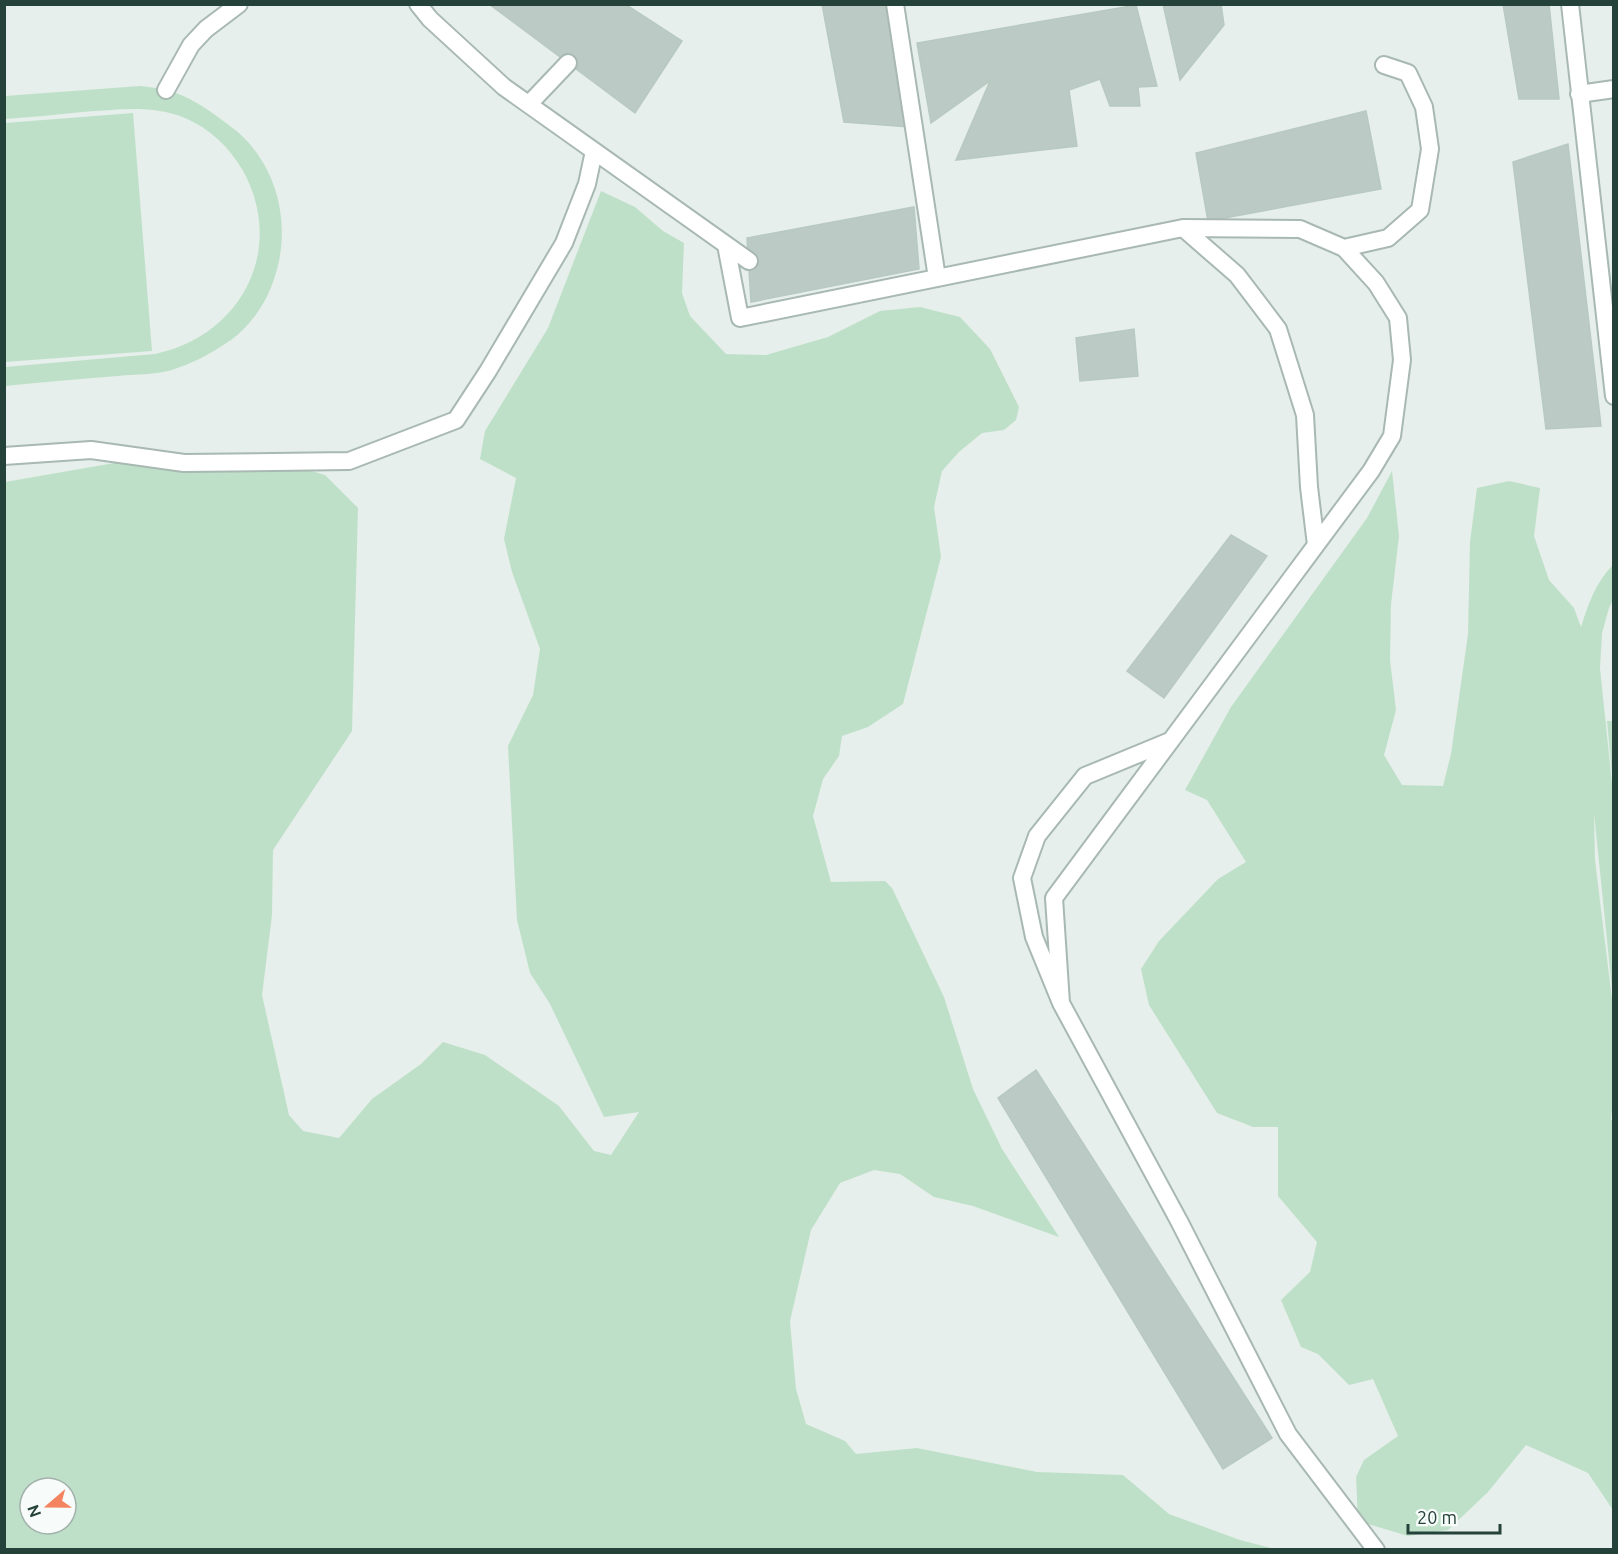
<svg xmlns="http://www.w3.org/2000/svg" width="1618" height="1554" font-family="Ubuntu,sans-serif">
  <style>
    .green { fill: #bfe0c8; fill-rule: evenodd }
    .building { fill: #bbcac4; stroke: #b8c9c2; stroke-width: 1.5 }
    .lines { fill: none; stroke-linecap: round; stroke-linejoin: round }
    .service-casing { stroke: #a8b8b2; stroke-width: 20 }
    .service { stroke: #fff; stroke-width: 16 }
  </style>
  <rect width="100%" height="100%" fill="#e6efeb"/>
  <!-- green -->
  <path class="green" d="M140,86C149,87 158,88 167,90C188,96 205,107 222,120C228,125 235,129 240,134C279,170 291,227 275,276C267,303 249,329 225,344C209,355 190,364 172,370C155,375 135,374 118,376C80,379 42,382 5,386V367L155,354C242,336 287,248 242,169C229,147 209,128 185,118C151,104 117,110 82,112C56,115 30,117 5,119V96Z
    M133,113L152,351L5,362V123Z
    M601,191L635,207L663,231L684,243L682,293L690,316L726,354L766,355L828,337L880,311L920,307L960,317L990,349L1019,407L1016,420L1004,430L982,433L959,452L942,471L934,507L941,557L903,704L868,727L842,736L839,756L823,779L813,816L831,882L885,881L892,888L944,997L973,1089L1002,1149L1059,1237L973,1206L934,1197L900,1174L874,1170L840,1183L811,1230L790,1321L796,1389L806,1424L845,1441L856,1454L917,1448L1037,1472L1123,1475L1169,1514L1240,1540L1275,1549L5,1550V482L143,458L258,455L325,475L358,508L352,731L273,850L272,915L262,995L289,1115L303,1131L339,1138L372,1099L421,1064L443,1042L485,1055L559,1106L594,1151L611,1155L639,1112L604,1117L550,1004L530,973L517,920L508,746L533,695L540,649L512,572L504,539L516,478L480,459L485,431L548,328ZM30,1488H66V1524H30Z
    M1392,471L1399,536L1391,604L1390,660L1396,710L1384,755L1402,785L1443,786L1451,754L1468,634L1470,542L1477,488L1509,481L1540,488L1534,536L1549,580L1574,608L1581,627C1588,604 1596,582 1613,565V600L1609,608L1602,633L1600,668L1614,803L1613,999L1594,813L1595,860L1614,1016V1092L1611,1119L1614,1124L1613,1510L1588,1473L1526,1445L1488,1492L1448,1530L1408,1536L1358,1521L1356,1477L1364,1460L1398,1436L1373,1379L1349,1385L1318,1354L1301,1347L1281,1300L1310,1272L1317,1242L1278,1196V1127H1253L1217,1113L1149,1005L1141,969L1159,941L1218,879L1246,862L1207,800L1185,790L1231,707L1367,518Z
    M1607,721H1613V785Z"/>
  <!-- building -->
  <path class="building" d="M489,4H625L682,41L635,113Z
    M822,4H885L909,127L844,122Z
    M1163,4H1221L1224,25L1180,80Z
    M1503,4H1549L1559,99H1519Z
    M1136,5L1157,86L1138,87L1140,106H1110L1100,79L1069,90L1077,146L956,160L990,81L931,123L917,43Z
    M1366,111L1381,189L1208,221L1196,153Z
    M1568,144L1601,426L1546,429L1513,162Z
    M914,207L919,269L751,302L747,238Z
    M1134,329L1138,376L1080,381L1076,338Z
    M1231,535L1267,556L1164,698L1127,671Z
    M1036,1070L1272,1438L1223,1469L998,1098Z"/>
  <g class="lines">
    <!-- service casing -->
    <g class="service-casing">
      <path id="service" d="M418,4L430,19L504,87L749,261
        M895,4L937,278
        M1570,4L1614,396
        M166,90L191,45L206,29L239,4
        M1579,94L1614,89
        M529,104L568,63
        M726,245L740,318L1183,228
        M1344,248L1388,238L1420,210L1430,149L1424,107L1408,73L1384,65
        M4,456L91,450L184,463L349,461L456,420L488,371L564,243L587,184L594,151
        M1170,741L1085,776L1037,836L1022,878L1034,937L1061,1003L1179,1221L1288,1434L1376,1550
        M1061,1003L1054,898L1316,545L1309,487L1305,415L1278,329L1237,275L1183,228L1300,229L1344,248L1376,283L1398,318L1402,360L1392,436L1371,471L1316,545"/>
    </g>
    <!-- service -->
    <use href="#service" class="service"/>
  </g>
  <!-- border -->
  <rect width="1618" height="1554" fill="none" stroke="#24423a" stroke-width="12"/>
  <!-- north arrow -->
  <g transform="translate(48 1506) rotate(250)"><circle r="28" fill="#f7fbf9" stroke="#a3b1ad" stroke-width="1.5"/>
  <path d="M0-4.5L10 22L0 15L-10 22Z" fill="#f4845f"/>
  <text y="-9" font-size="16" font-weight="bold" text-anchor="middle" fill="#24423a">N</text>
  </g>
  <!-- scale -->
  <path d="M1408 1524v9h92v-9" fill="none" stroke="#24423a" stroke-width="3"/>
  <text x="1417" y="1524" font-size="18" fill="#24423a" stroke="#f7fbf9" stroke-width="4.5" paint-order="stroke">20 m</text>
</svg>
